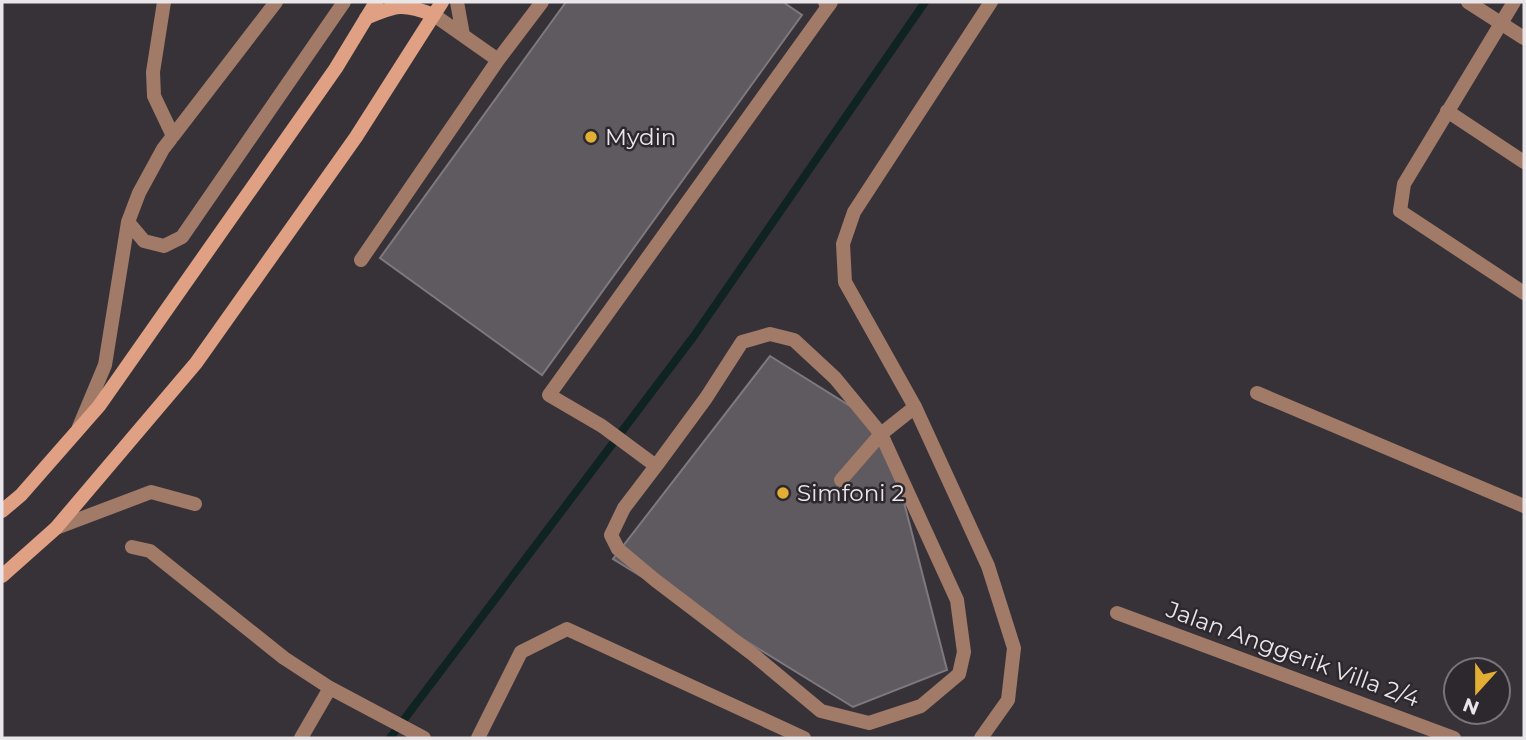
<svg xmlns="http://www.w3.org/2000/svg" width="1526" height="740" font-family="Montserrat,sans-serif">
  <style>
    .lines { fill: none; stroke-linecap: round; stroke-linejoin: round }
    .stream { stroke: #102323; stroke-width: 8 }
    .building { fill: #5f5a60; stroke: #7e787f; stroke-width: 2 }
    .lane { stroke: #a17a68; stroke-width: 14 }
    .street { stroke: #a17a68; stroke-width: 14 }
    .secondary { stroke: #dfa083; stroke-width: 14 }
    .poi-dot { fill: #e3ae34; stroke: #2d282e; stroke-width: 2.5 }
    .labels { text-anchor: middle; stroke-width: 5; stroke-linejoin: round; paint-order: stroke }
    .poi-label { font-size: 23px; fill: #e9e6ea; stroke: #2d282e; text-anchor: start }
    .street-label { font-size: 23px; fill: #e9e6ea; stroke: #2d282e }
  </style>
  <rect width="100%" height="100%" fill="#373238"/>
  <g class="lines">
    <!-- stream -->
    <path class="stream" d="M390,738L694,336L925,2"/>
  </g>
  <!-- building -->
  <path class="building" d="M566,2H783L802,15L542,375L380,258Z
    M770,356L885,428L947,670L853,707L613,559Z"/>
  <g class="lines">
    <!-- lane -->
    <path class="lane" d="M164,2L153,72L154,96L173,136
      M457,2L463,35
      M1468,2L1524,38
      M434,15L498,60
      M128,222L144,241L164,246L182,237L344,2
      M361,260L498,60L542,2
      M79,427L105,365L128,222L139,193L163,149L276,2
      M656,466L624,508L611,535L618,549L655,580L755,656L821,711L869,723L921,706L959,674L964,652L957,600L881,434L835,378L794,340L770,334L742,342L706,398L656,466L602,426L549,395L829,5L825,2
      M841,480L881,434L915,407
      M56,528L151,492L195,504
      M132,547L150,551L284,658L330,688L424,738
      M301,738L330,688
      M478,738L521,652L567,629L804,738"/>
    <!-- street -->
    <path class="street" d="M1514,2L1404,184L1400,211L1524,293
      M829,5L831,2
      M1447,111L1524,162
      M1257,393L1524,506
      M1117,613L1454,738
      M981,738L1008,700L1014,648L988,566L915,407L845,282L843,244L854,212L991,2"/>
    <!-- secondary -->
    <path class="secondary" d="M366,18C397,5 402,3 434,15
      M2,511L21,495L99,406L336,68L376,2
      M2,576L56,528L196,363L356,137L442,2"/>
  </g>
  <!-- markers -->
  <g class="poi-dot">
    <circle cx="591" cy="137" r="7"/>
    <circle cx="783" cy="493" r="7"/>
  </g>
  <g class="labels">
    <!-- poi labels -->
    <g class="poi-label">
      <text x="605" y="145">Mydin</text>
      <text x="797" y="501">Simfoni 2</text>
    </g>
    <!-- street labels -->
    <g class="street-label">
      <text transform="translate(1293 654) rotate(20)" y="8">Jalan Anggerik Villa 2/4</text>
    </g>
  </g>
  <!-- border -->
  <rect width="1526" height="740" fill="none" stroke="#e9e6ea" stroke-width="7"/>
  <!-- north arrow -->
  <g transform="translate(1477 691) rotate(201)"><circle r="33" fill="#2d282e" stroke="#787479" stroke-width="2"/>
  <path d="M0-5L12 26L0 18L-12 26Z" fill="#e3ae34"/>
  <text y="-10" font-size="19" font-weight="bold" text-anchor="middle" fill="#e9e6ea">N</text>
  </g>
</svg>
